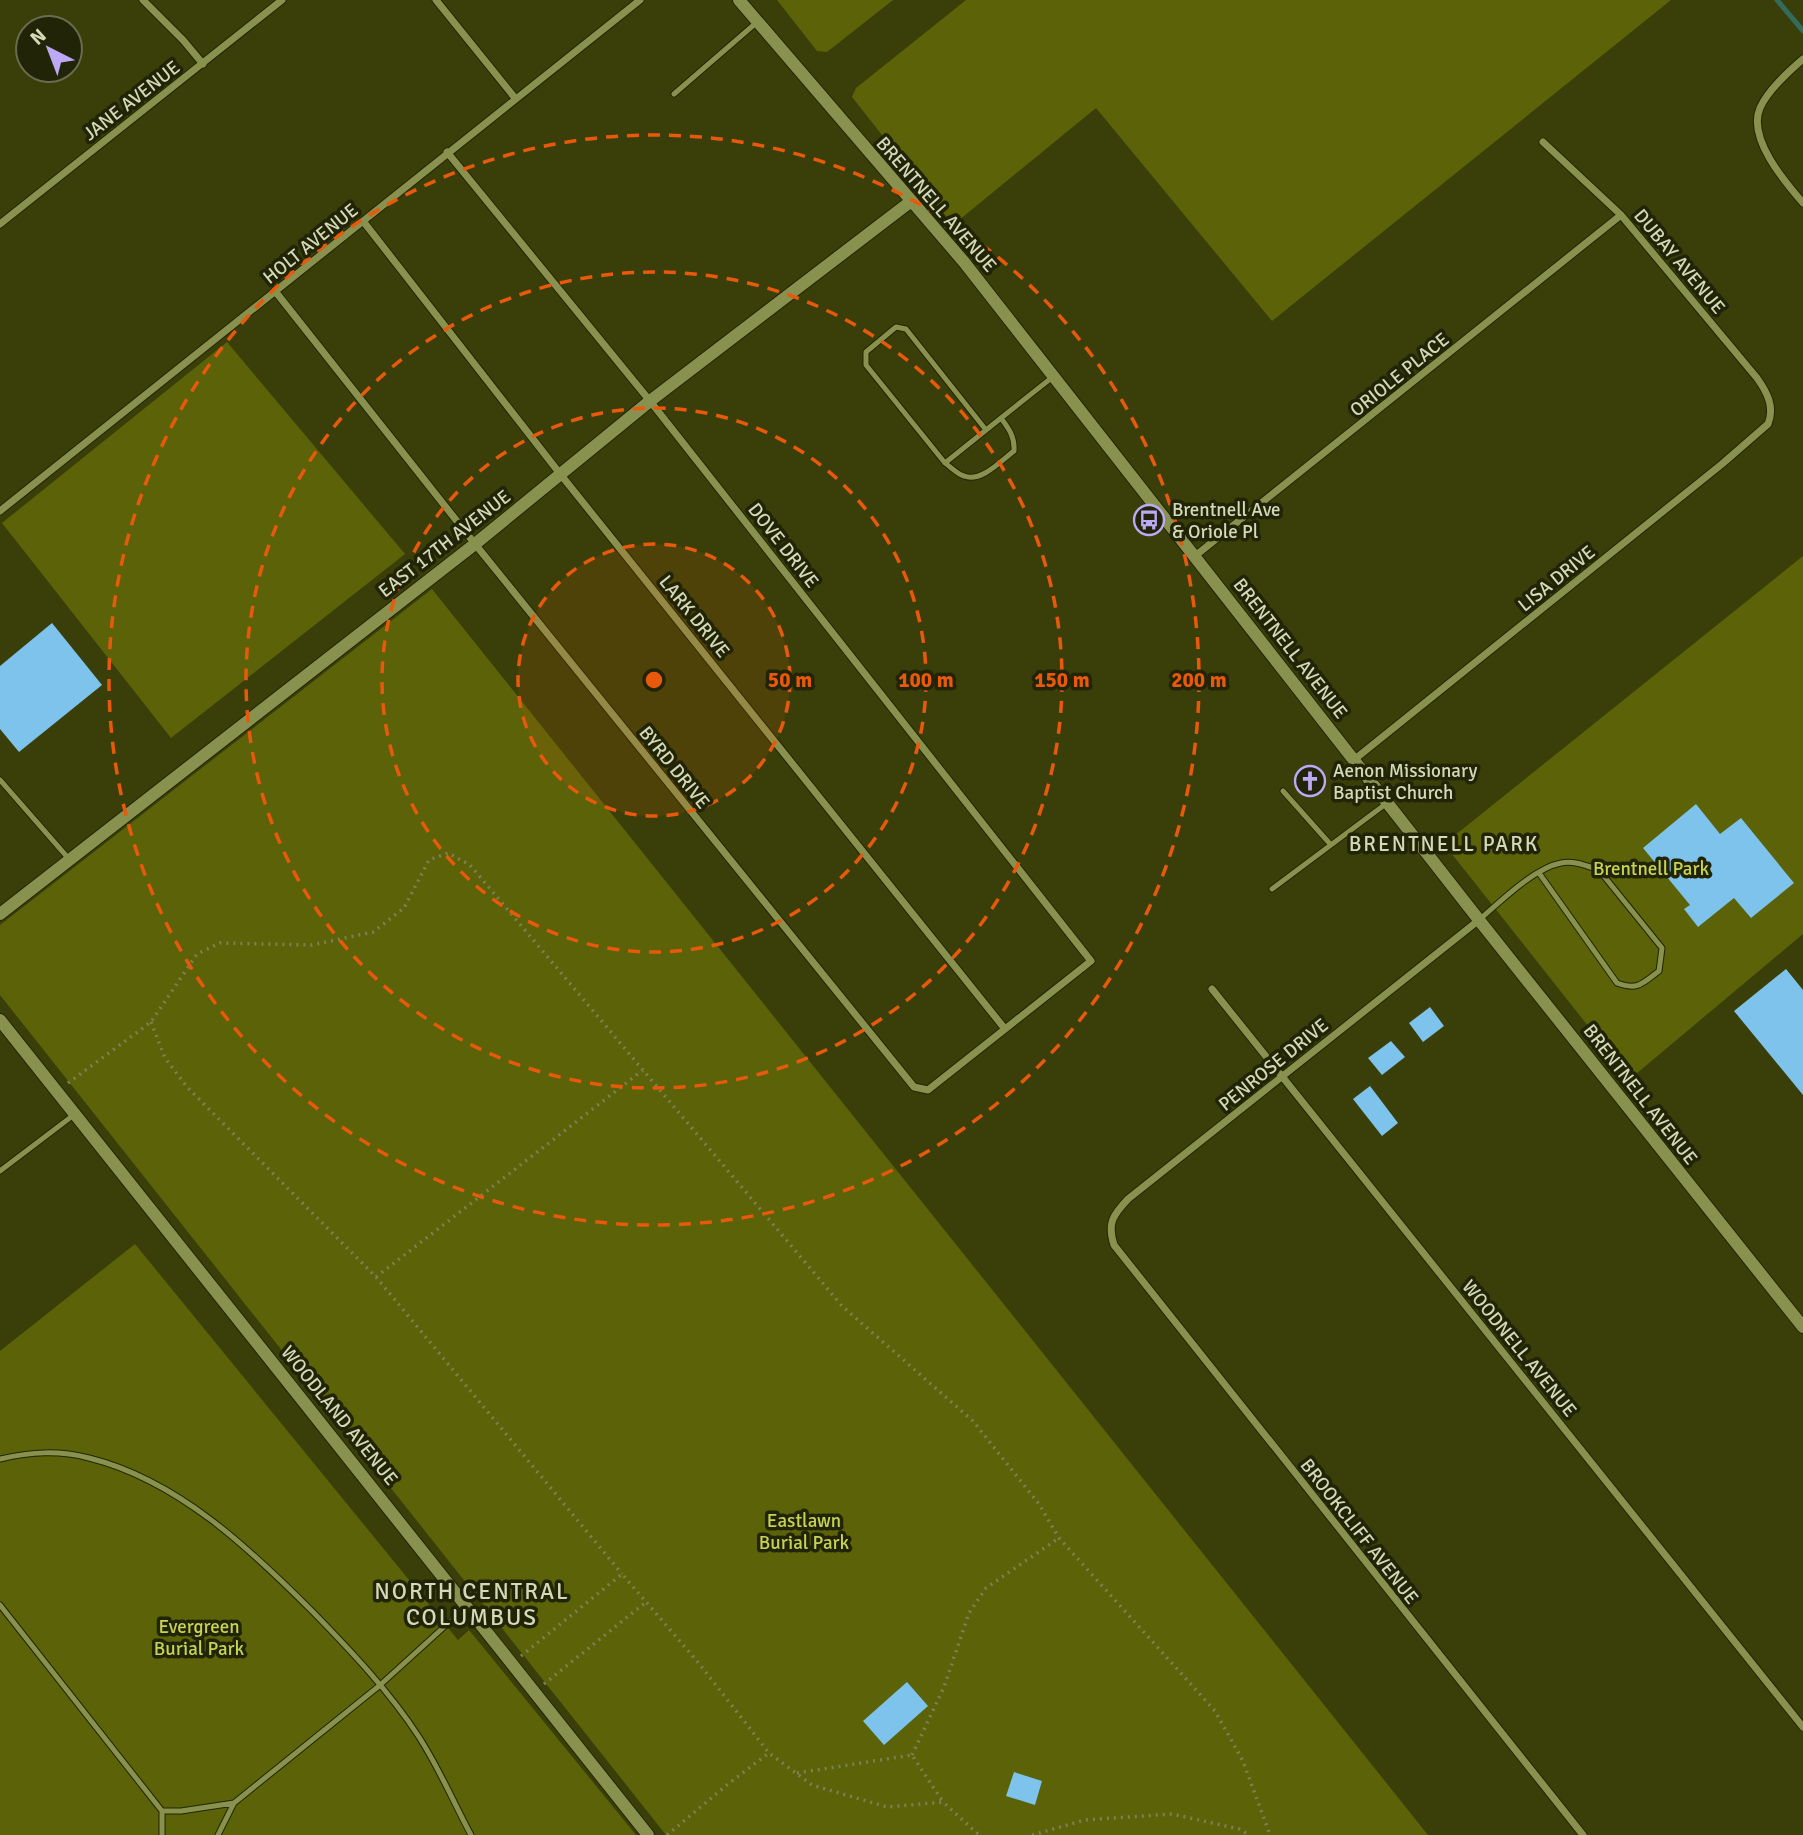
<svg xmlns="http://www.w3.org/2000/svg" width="1803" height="1835" font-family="Signika,sans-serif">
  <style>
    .green { fill: #5b6208 }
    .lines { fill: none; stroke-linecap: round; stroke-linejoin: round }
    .stream { stroke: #336b5d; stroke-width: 5 }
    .building { fill: #7dc3eb }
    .service-casing { stroke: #222502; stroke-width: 7 }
    .minor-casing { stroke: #222502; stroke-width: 9 }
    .tertiary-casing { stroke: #222502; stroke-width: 14 }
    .path { stroke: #7c8154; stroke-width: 3.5; stroke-dasharray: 2 5; stroke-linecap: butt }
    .service { stroke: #89914e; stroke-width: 5 }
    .minor { stroke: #89914e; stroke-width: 7 }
    .tertiary { stroke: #89914e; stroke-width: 12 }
    .ring { fill: none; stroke: #e8590c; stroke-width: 3.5; stroke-dasharray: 12 9 }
    .labels { text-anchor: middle; stroke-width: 7; stroke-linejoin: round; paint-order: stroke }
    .street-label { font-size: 19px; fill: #d4d9b8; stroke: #222408 }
    .poi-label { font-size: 19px; fill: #d4d9b8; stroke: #222408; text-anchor: start }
    .park-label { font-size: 19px; fill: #c7d453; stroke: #222408 }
    .neighbourhood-label { font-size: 21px; letter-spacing: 2px; fill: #d4d9b8; stroke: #222408 }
    .quarter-label { font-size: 23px; letter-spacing: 2px; fill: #d4d9b8; stroke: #222408 }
    .centre { fill: #e8590c; stroke: #222408; stroke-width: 3.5 }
    .ring-label { font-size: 21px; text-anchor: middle; font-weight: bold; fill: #e8590c; stroke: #222408; stroke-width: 7; stroke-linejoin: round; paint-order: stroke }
  </style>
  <rect width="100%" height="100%" fill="#3a3f09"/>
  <!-- green -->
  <path class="green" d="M777,0H893L827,52L817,51Z
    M966,0H1671L1272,321L1096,108L953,225L852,97L856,88Z
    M227,342L405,554L171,738L2,523Z
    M1803,556V934L1630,1079L1444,844Z
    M432,589L1428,1835H666L0,995V925Z
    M135,1244L458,1640L469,1630L636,1835H0V1351Z"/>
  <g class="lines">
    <!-- stream -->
    <path class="stream" d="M1777,0L1803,31"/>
  </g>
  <!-- building -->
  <path class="building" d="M52,623L102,685L19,752L0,729V666Z
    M1696,804L1720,834L1741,818L1794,883L1751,918L1734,898L1698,927L1684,909L1690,905L1643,848Z
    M1786,969L1803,990V1095L1734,1011Z
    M1430,1007L1444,1026L1423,1042L1409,1023Z
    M1391,1041L1405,1057L1382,1075L1368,1058Z
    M1370,1086L1398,1123L1382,1136L1353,1099Z
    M907,1682L928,1706L884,1745L863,1721Z
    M1014,1772L1042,1781L1035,1805L1006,1796Z"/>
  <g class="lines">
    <!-- service casing -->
    <g class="service-casing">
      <path id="service" d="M674,94L756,23
        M986,430L906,329L896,327L866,352V365L945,463C981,434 1017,405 1054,376
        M945,463C951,467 957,474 964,476C981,483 1002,460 1014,451C1015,437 1009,429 1001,418
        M0,780L69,859
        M1283,791L1331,845
        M1272,889L1387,803
        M1479,920C1500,902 1534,868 1561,863C1573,860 1587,866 1599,870L1662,948L1659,971C1643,983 1638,991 1617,983L1539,873
        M0,1171L75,1114
        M0,1459C31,1452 58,1450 89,1458C178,1480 250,1549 313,1612C350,1650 390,1692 419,1737C439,1768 454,1803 471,1835
        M0,1605L162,1811V1835
        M162,1811H181L234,1803
        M218,1835L234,1803L379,1686L466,1607"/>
    </g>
    <!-- minor casing -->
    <g class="minor-casing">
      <path id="minor" d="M143,0L183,40L203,64
        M436,0L515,98
        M1803,59C1788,72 1768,90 1760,108C1747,138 1785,182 1803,203
        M363,221L561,475L1005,1029
        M0,224L282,0
        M275,291L475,544L914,1087L928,1090L1091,961L650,401L447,152
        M0,511L640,0
        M1195,556L1621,215
        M1355,759L1722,464L1768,424C1775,407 1767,392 1757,378L1621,215L1543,142
        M1479,920L1128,1199C1113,1215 1107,1223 1114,1245L1583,1835
        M1212,989L1803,1727"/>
    </g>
    <!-- tertiary casing -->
    <g class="tertiary-casing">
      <path id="tertiary" d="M739,0L964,262L1479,920L1803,1327
        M0,914L475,544L650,401L910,202
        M0,1020L648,1835"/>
    </g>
    <!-- path -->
    <path class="path" d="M151,1022L165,1058L187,1087L376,1277L622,1574
      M68,1083L151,1022L197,954L220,943L312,945L373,932L404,908L429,860L448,853L470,865L842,1306L973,1421L1039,1504L1059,1538L1215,1711L1243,1761L1270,1835
      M376,1277L643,1070
      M521,1656L622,1574L697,1661L769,1753L812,1785L887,1807L943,1802L979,1835
      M544,1684L646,1602
      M912,1755L944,1687L969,1613L986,1588L1059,1538
      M797,1773L912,1755L943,1802
      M667,1835L728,1784L769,1753
      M1032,1835L1085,1820L1172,1814L1239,1829L1249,1835"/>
    <!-- service -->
    <use href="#service" class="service"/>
    <!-- minor -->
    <use href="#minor" class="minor"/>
    <!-- tertiary -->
    <use href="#tertiary" class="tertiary"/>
  </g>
  <!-- distance rings -->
  <circle cx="654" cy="680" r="136" fill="#e8590c" fill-opacity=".12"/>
  <g class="ring">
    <circle cx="654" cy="680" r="136"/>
    <circle cx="654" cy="680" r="272"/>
    <circle cx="654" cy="680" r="408"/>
    <circle cx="654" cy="680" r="545"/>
  </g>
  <!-- icons -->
  <defs>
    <g id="bus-ring" transform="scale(1.575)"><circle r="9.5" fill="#222408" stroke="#bcaaf6" stroke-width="1.5"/><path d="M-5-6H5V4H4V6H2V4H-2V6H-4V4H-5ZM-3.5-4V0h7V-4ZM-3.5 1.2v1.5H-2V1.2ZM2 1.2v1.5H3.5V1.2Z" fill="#bcaaf6"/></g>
    <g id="church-ring" transform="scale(1.575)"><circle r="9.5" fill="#222408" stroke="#bcaaf6" stroke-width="1.5"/><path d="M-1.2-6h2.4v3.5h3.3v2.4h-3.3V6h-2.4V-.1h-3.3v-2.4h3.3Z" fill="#bcaaf6"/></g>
  </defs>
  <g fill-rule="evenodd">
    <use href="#bus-ring" x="1149" y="520"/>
    <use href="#church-ring" x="1310" y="781"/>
  </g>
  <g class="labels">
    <!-- street labels -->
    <g class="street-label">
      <text transform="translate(131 100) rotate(-38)" y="7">JANE AVENUE</text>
      <text transform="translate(937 204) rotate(49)" y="7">BRENTNELL AVENUE</text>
      <text transform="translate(310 243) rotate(-39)" y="7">HOLT AVENUE</text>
      <text transform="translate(1680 261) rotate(50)" y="7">DUBAY AVENUE</text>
      <text transform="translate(1399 374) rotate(-39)" y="7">ORIOLE PLACE</text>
      <text transform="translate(444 543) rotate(-38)" y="7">EAST 17TH AVENUE</text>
      <text transform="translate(784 545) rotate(52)" y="7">DOVE DRIVE</text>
      <text transform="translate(1556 578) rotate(-39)" y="7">LISA DRIVE</text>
      <text transform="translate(695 616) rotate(51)" y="7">LARK DRIVE</text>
      <text transform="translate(1291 648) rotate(52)" y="7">BRENTNELL AVENUE</text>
      <text transform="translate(675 767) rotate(51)" y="7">BYRD DRIVE</text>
      <text transform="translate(1273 1064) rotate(-39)" y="7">PENROSE DRIVE</text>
      <text transform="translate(1641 1094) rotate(52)" y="7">BRENTNELL AVENUE</text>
      <text transform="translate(1520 1348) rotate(51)" y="7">WOODNELL AVENUE</text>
      <text transform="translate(340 1415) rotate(51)" y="7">WOODLAND AVENUE</text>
      <text transform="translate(1360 1531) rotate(52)" y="7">BROOKCLIFF AVENUE</text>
    </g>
    <!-- poi labels -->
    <g class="poi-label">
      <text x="1172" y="516">Brentnell Ave<tspan x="1172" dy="22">&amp; Oriole Pl</tspan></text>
      <text x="1333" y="777">Aenon Missionary<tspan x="1333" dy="22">Baptist Church</tspan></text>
    </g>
    <!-- park labels -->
    <g class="park-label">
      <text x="1651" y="875">Brentnell Park</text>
      <text x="804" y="1527">Eastlawn<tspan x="804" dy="22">Burial Park</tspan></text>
      <text x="199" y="1633">Evergreen<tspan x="199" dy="22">Burial Park</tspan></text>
    </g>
    <!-- neighbourhood labels -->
    <g class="neighbourhood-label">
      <text x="1444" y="851">BRENTNELL PARK</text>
    </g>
    <!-- quarter labels -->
    <g class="quarter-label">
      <text x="472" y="1599">NORTH CENTRAL<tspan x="472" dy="26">COLUMBUS</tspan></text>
    </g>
  </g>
  <circle cx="654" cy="680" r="10" class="centre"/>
  <g class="ring-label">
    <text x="790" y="687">50 m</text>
    <text x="926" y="687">100 m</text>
    <text x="1062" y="687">150 m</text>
    <text x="1199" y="687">200 m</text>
  </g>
  <!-- north arrow -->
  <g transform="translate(49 49) rotate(318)"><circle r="33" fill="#222408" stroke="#696c4e" stroke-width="2"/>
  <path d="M0-5L12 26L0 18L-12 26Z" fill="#bcaaf6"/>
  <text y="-10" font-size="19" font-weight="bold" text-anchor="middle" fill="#d4d9b8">N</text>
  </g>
</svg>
